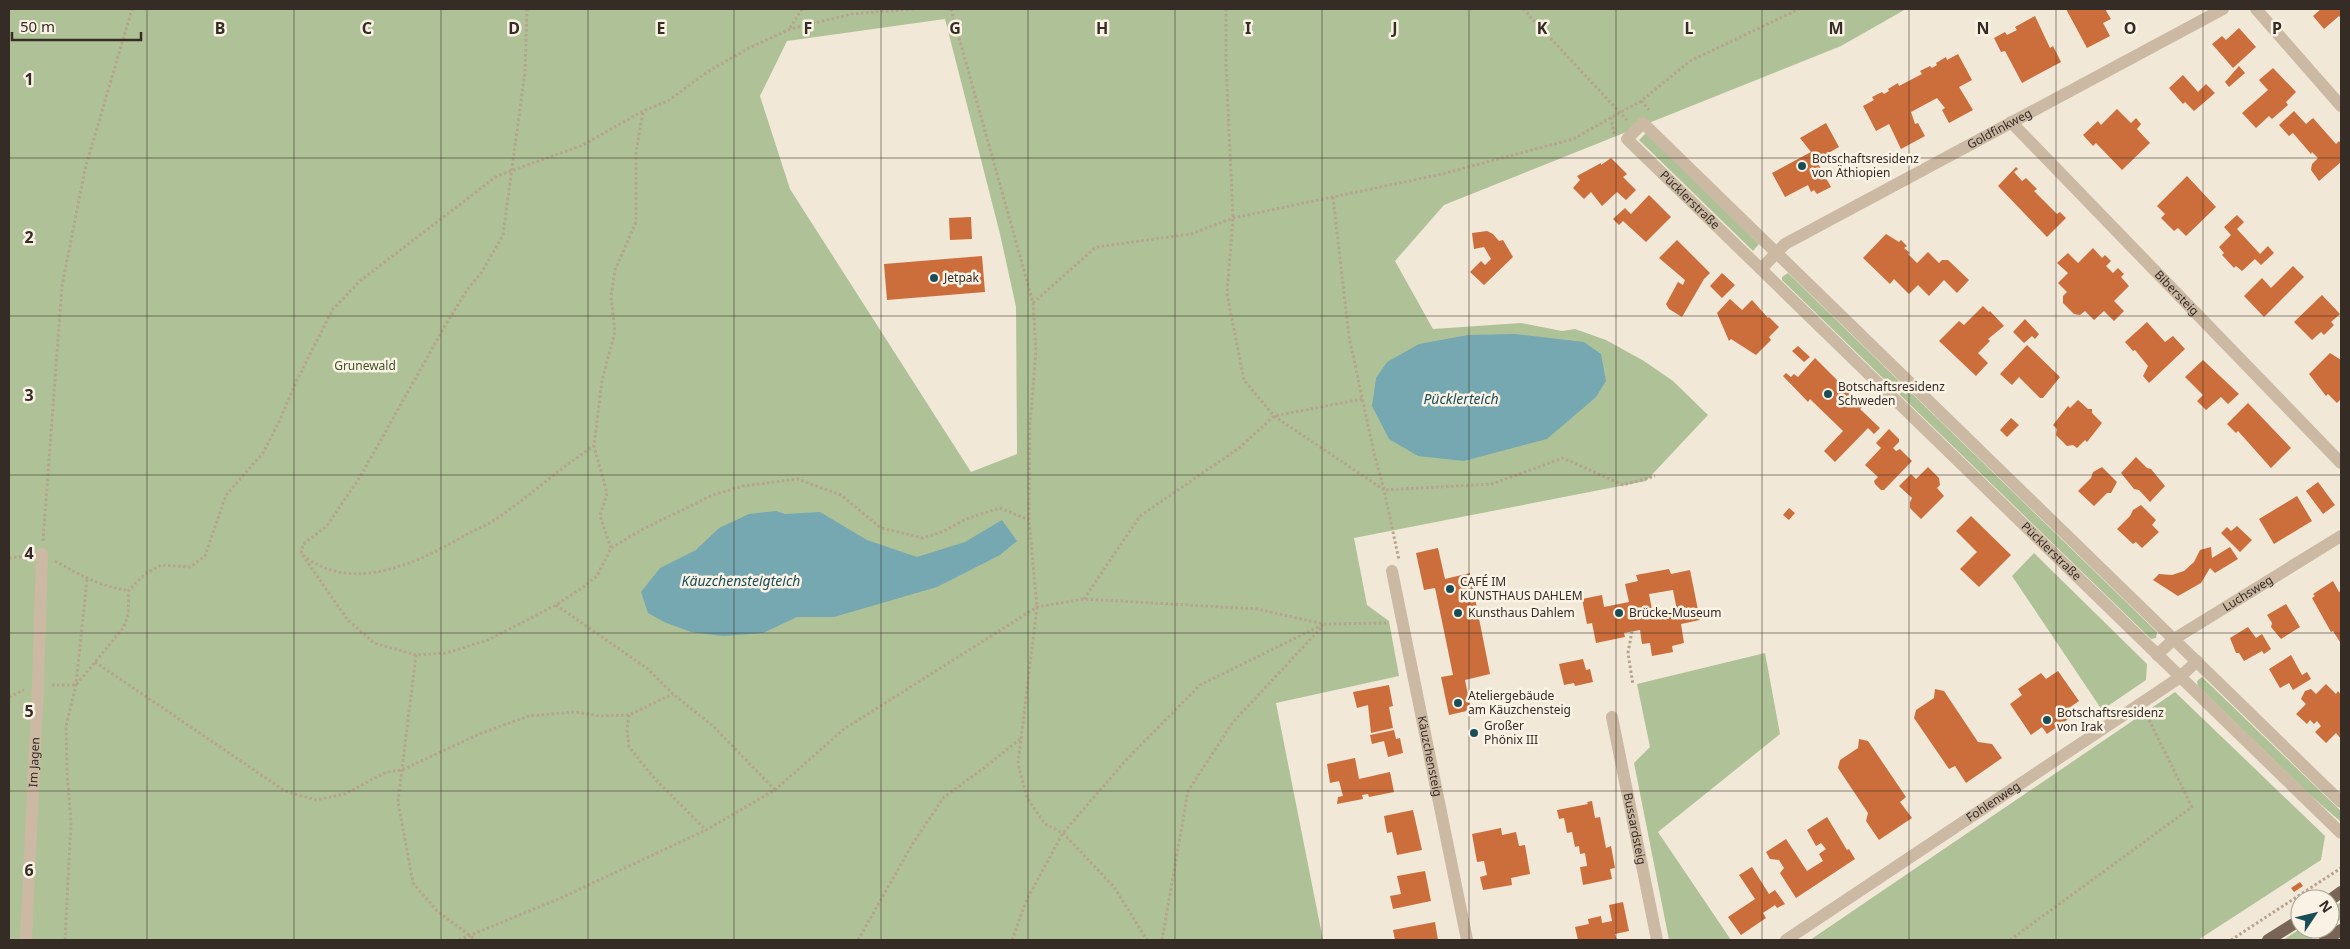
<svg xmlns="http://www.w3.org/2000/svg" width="2350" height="949" font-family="'Noto Sans',sans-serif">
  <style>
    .green { fill: #afc297; fill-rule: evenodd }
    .water { fill: #75a8b1 }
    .building { fill: #cc6d3c; fill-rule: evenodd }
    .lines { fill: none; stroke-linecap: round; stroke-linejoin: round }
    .path { stroke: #b6a38d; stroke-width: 3; stroke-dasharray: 2.5 2.5; stroke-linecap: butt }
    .minor { stroke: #cbb9a3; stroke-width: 12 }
    .major { stroke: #786556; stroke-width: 12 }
    .grid { fill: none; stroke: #352c26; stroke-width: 1; stroke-opacity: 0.55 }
    .poi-dot { fill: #194e59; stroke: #faf2e4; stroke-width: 2 }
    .labels { text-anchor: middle; stroke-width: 5; stroke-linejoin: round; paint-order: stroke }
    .street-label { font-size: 12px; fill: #352c26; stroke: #faf2e4 }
    .poi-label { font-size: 12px; fill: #352c26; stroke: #faf2e4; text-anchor: start }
    .park-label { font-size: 12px; fill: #405528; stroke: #faf2e4 }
    .water-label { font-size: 14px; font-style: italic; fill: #194e59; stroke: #faf2e4 }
    .grid-label { font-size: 16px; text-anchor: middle; font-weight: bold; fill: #352c26; stroke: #faf2e4; stroke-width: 5; stroke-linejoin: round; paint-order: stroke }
  </style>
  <rect width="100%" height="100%" fill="#f2e8d8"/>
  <!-- green -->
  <path class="green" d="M9,9H1906L1841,46L1444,205L1395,261L1433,329L1521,323L1562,331L1575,329L1606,340L1644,361L1673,381L1708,415L1646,481L1354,538L1367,605L1389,621L1399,676L1276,703L1323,940H9ZM945,19L1000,234L1016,307L1017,454L971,472L790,189L760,96L787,41Z
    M1646,133L1759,244L1753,251L1639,140Z
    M1788,273L2157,632L2156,638L2151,639L1782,280V277Z
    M2034,553L2147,664L2146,680L2102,710L2012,576Z
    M1765,653L1780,734L1658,832L1731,940H1669L1634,763L1650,747L1637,684Z
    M2202,677L2341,811V822L2310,795L2198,686L2197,681Z
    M2175,692L2325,836L2321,860L2198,940H1810Z
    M2341,902V919L2330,927V909Z
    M2300,929H2327L2310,940H2283Z"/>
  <!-- water -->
  <path class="water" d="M1515,334L1584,342L1601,354L1606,381L1596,397L1547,439L1464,461L1418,456L1389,439L1372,406L1376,378L1387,362L1419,344L1468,335Z
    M776,511L785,514L820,512L867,540L917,557L965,542L1002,520L1017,541L1000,555L937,587L834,617H797L763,633L723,636L691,632L664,622L648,613L641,592L660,568L696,550L719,528L749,514Z"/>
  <!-- building -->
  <path class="building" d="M2066,9H2105L2111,19L2103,23L2110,36L2087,48Z
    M2321,9H2341V18L2339,16L2324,29L2313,16Z
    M2035,16L2050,48L2053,46L2061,62L2022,83L2005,51L2001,52L1994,38L2005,32L2007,35L2017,30L2015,27Z
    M2239,28L2256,47L2233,68L2212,44L2222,36L2226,40Z
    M1958,54L1972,80L1959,87L1973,110L1949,123L1942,110L1945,108L1937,98L1911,112L1915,124L1918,123L1925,136L1901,149L1889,124L1876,131L1863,106L1874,100L1872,97L1882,92L1884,94L1889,91L1888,89L1898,83L1899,86L1922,74L1920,71L1930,66L1932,68L1937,65L1936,63L1946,57L1947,60Z
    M2239,66L2245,73L2229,87L2225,82Z
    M2273,68L2296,92L2286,102L2288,105L2272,119L2269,116L2256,128L2242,113L2268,90L2259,80Z
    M2183,75L2198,92L2206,84L2215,93L2194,111L2185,102L2183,104L2169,88Z
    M2117,109L2131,123L2136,118L2141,124L2137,129L2150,143L2122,170L2096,143L2093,146L2083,135L2098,121L2101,125Z
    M2294,111L2306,124L2313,118L2336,144L2339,141L2341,144V162L2319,181L2311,170L2312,164L2318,158L2312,152L2311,154L2293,133L2289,136L2279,125Z
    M1826,123L1839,147L1816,160L1831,187L1817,194L1814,190L1811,192L1808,185L1785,197L1772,173L1811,152L1800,138Z
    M1611,158L1627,174L1623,177L1636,190L1626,200L1617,192L1602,206L1591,192L1584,199L1573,188L1580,180L1577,176L1601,163V165Z
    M2016,167L2018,169L2014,172L2022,181L2026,178L2037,189L2034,191L2057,214L2060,212L2066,218L2047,237L1998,186Z
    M2187,176L2216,207L2186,236L2178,228L2174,231L2161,218L2165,214L2157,206Z
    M1649,195L1671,217L1646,242L1623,221L1619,225L1613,219L1625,208L1631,214Z
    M2237,215L2244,222L2237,229L2260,254L2268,246L2274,253L2261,265L2255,259L2242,271L2236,266L2234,268L2222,255L2224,253L2219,247L2231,235L2224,227Z
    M971,217L972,239L950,240L949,218Z
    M1487,231L1493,234L1499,241L1503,240L1513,257L1484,285L1470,272L1481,261L1485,265L1491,259L1484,247L1474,249L1472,233Z
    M1886,234L1899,242L1901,240L1907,246L1904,248L1910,253L1908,254L1917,263L1928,252L1939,263L1942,260H1948L1969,280L1957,293L1944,280L1929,296L1918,285L1909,294L1894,279L1890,284L1863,258Z
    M1677,240L1710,273L1704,279L1682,317L1669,309L1666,304L1678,282L1683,285L1685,280L1659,258Z
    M2093,248L2102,258L2105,255L2111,261L2106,266L2113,273L2118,268L2124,274L2121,277L2129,286L2114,301L2124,311L2114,321L2104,311L2094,320L2085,311L2080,315L2074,314L2063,303V296L2067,292L2058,283L2068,273L2057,263L2068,253L2078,263Z
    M982,256L985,292L887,300L884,264Z
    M2293,266L2304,277L2264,317L2244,296L2262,278L2271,288Z
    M1722,273L1735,285L1722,298L1710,286Z
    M2322,295L2340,314L2331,322L2334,325L2324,335L2321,332L2312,340L2294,322Z
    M1730,299L1742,310L1752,300L1768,318L1769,317L1779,327L1769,337L1771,340L1756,355L1731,339L1729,341L1717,313Z
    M1983,306L1989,312L1990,311L2004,326L1988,339L1990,341L1978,353L1988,363L1976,376L1939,341L1959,321L1964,325Z
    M2025,319L2039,334L2035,339L2032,336L2024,343L2013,332Z
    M2147,322L2165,342L2173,336L2185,349L2149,383L2143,376L2148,366L2135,350L2133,351L2125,342Z
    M2027,345L2060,377L2043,398H2040L2019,377L2012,385L2000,374Z
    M1798,346L1810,357L1804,362L1792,351Z
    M2330,353L2341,360V399L2337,403L2328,394L2326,396L2309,374Z
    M1815,358L1863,406L1860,409L1880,428L1874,434L1868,428L1835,462L1824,451L1843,431L1810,399L1808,402L1783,376L1786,373L1791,377L1794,374L1798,377Z
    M2203,360L2239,394L2228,404L2221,397L2206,410L2197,401L2203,395L2185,377Z
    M2078,400L2088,409H2092V413L2102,423L2087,442L2085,440L2077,448L2073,445L2067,446L2056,435L2057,429L2053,425L2068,406L2070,408Z
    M2248,403L2291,448L2271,468L2238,431L2236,433L2227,424Z
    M2011,418L2019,425L2007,437L2000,430Z
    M1889,429L1899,439V442L1893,448L1896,451L1900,449L1912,461L1884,490H1881L1875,484L1874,481L1878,477L1865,465L1881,448L1876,443Z
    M2136,457L2147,468L2151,469L2165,486L2150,502L2139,490L2134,489L2121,473Z
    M1928,467L1939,478L1940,485L1937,488L1944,496L1921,519L1910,508V502L1912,498L1899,486L1911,474L1916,479Z
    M2102,467L2117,482L2111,493H2107L2094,506L2078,491L2091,478L2093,472Z
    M2318,482L2335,505L2323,514L2306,491Z
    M2297,496L2312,521L2274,544L2259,519Z
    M2141,505L2156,520L2152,525L2159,532L2142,548L2136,542L2133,544L2117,529L2130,516L2133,510Z
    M1789,508L1795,513L1789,520L1783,515Z
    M1971,516L2011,555L1979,587L1960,569L1977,552L1956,531Z
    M2237,526L2252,540L2240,552L2221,533L2227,527L2231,531Z
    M2211,547L2212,558L2230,547L2238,559L2215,573L2210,568L2201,583L2178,596L2153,580L2159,574L2172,575L2184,571L2194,562L2200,550Z
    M1438,548L1445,579L1470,573L1490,674L1465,680L1471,710L1449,715L1441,677L1453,675L1444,631L1435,588L1424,590L1416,553Z
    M1669,569L1671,574L1690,570L1700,620L1681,624L1684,643L1672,646L1673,652L1652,656L1650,643L1642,644L1640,630L1624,633L1625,637L1596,643L1592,623L1587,624L1582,599L1602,595L1604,607L1629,602L1625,584L1638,581L1636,575ZM1673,590L1677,610L1653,615L1649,594Z
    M2333,581L2339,592L2341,591L2340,642L2333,631L2331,632L2312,598L2315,596L2313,594Z
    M2286,604L2300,627L2281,639L2271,627L2272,623L2267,615Z
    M2248,627L2256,638L2262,634L2271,649L2264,654L2262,651L2244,661L2239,653H2236L2230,638Z
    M2291,655L2302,675L2307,672L2311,679L2293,690L2289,683L2280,688L2269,669Z
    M1583,659L1586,670L1590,669L1593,682L1575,686L1574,683L1564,685L1559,664Z
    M2058,671L2079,701L2066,710L2071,717L2047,734L2042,727L2031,735L2010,704L2022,695L2018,689L2041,673L2046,679Z
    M2326,684L2336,694L2338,691L2341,695V739L2336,733L2326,743L2315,732L2321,726L2317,721L2314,724L2310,720L2307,724L2296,714L2306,704L2301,699L2305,691L2311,689L2316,694Z
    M1389,685L1393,706L1389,707L1393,728L1371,733L1368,705L1357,708L1353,692Z
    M1935,689L1944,691L1978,742L1992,744L2002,758L1966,783L1955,766L1949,769L1914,718L1916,710L1934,698Z
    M1394,730L1396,739L1400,738L1403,753L1388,757L1384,741L1372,744L1370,735Z
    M1859,739L1868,741L1906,797L1900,802L1912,818L1879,840L1866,821L1868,813L1838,768L1840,760L1858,748Z
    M1355,758L1359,779L1390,772L1394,792L1369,797L1368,794L1362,795L1363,799L1337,804L1338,797L1343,796L1339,781L1330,783L1327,764Z
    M1592,801L1595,818L1600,817L1606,848L1611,846L1615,868L1610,869L1612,879L1583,885L1580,867L1587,866L1585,853L1580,854L1579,846L1575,847L1572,832L1567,833L1564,818L1559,819L1557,810L1588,804L1587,802Z
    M1413,810L1422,850L1397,855L1392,832L1387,833L1384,816Z
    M1827,817L1847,850L1849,849L1855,859L1796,898L1780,873L1784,868L1779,860L1770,859L1766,852L1786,839L1807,871L1823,861L1819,854L1826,849L1821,843L1816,846L1807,830Z
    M1501,828L1502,835L1516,832L1519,846L1525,845L1530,874L1511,878L1512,885L1483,890L1480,877L1487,875L1484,861L1477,862L1472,834Z
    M1752,867L1769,894L1775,890L1785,904L1777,908L1775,905L1763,913L1766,918L1741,935L1728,917L1755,899L1739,875Z
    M1425,871L1431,901L1393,909L1390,896L1401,894L1397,876Z
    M2300,882L2303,886L2294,892L2291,888Z
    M1623,902L1629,931L1615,934L1617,940H1578L1575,927L1589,924L1588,919L1601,916L1602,923L1612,921L1609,905Z
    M1435,922L1438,940H1395L1393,930Z"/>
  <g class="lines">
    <!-- path -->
    <path class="path" d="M527,9L525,72L503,235L482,272L467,290L446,324L360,477L327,526L303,544L301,553L347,619L374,643L416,655L446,653L488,640L556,605L583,587L597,576L611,548L643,529L713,495L743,486L797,479L841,495L881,528L923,538L942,532L966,519L1000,508L1029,520
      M951,9L1033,303L1036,351L1030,423L1029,520L1037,607L1018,764L1027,798L1045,824L1063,833L1114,887L1147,940
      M1226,9V64L1233,218L1227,294L1244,380L1274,416L1384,490L1399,560
      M1523,9L1627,120
      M790,28L802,9
      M1641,101L1649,110
      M1611,117L1614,134
      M1333,197L1349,337L1374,453L1384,490L1492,484L1563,458L1623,485L1655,476
      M1033,303L1096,247L1191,234L1233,218L1442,174L1573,139L1641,101L1690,61L1799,9
      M43,541L62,286L85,169L132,9
      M611,548L600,516L607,493L594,446L602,380L615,332L611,297L615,270L636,222V152L643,112
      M303,555C353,596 421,561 469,533C477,529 485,526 493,521C528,498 558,469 594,446
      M9,558L28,556
      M55,561C79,574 102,588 129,590
      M1084,599L1140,516L1239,448L1274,416L1362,399
      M556,605L648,669L673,694L713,726L775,790
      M1632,631L1628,653L1633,685
      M416,655L398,802L413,883L437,911L476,940
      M95,662L285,791L316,800L345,794L386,772L402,770L479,734L529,716L575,712L600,716L629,715L673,694
      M52,685H76L124,627L128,614L129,590L145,574L161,565L190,567L205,556L226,495L263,453L278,424L296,382L333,309L360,281L497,176L583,145L643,111L668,101L707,72L749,48L790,29L852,14L914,9
      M9,697L24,690
      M629,715L627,730L629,747L654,778L706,830
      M65,940L71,823L67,772L66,726L76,685L87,579
      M459,940L563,897L706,830L775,790L844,729L1037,607L1084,599L1257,609L1324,624L1388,623
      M858,940L913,843L944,797L984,768L1020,739
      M1012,940L1026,901L1063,833L1126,760L1200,685L1324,624
      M1162,940L1188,791L1233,722L1322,627
      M2010,940L2192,807L2147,716
      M2231,940L2341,868"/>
    <!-- minor -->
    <g class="minor">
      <path d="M2256,9L2341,106"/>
      <path id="s1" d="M2011,122L2341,463"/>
      <path id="s2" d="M1761,269L1785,244L2223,9"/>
      <path id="s3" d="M1392,571L1467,940"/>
      <path id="s4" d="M2157,655L2174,639L2341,536"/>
      <path id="s5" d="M1612,717L1657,940"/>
      <path id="s6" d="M2341,802L1643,123L1627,139L2341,833"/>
      <path id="s7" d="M26,940L38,685L42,554"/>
      <path id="s8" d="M1786,940L2179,678L2197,661"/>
    </g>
    <!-- major -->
    <path class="major" d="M2330,900L2341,892
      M2268,940L2300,920
      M2325,940L2341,930"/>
  </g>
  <!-- grid -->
  <path class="grid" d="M147,9V940M294,9V940M441,9V940M588,9V940M734,9V940M881,9V940M1028,9V940M1175,9V940M1322,9V940M1469,9V940M1616,9V940M1762,9V940M1909,9V940M2056,9V940M2203,9V940M9,158H2341M9,316H2341M9,475H2341M9,633H2341M9,791H2341"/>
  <!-- markers -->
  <g class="poi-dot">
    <circle cx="1802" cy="166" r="5"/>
    <circle cx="934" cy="278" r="5"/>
    <circle cx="1828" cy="394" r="5"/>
    <circle cx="1450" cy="589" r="5"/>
    <circle cx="1458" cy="613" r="5"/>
    <circle cx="1619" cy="613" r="5"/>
    <circle cx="1458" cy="703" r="5"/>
    <circle cx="2047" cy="720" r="5"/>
    <circle cx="1474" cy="733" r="5"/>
  </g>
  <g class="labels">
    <!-- street labels -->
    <g class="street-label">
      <text dy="4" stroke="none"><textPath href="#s2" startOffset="278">Goldfinkweg</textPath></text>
      <text dy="4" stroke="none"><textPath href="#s6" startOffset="1084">Pücklerstraße</textPath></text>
      <text dy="4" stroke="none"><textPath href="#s1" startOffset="238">Bibersteig</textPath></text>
      <text dy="4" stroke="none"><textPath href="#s6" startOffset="1588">Pücklerstraße</textPath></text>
      <text dy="4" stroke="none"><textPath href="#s4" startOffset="110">Luchsweg</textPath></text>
      <text dy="4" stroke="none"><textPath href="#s3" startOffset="189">Käuzchensteig</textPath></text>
      <text dy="4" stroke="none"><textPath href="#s7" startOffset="178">Im Jagen</textPath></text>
      <text dy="4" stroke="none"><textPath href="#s8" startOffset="249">Fohlenweg</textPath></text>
      <text dy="4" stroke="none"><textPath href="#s5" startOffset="114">Bussardsteig</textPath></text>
    </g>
    <!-- poi labels -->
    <g class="poi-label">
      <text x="1812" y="163">Botschaftsresidenz<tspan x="1812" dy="14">von Äthiopien</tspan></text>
      <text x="944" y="282">Jetpak</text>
      <text x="1838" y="391">Botschaftsresidenz<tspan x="1838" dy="14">Schweden</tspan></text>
      <text x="1460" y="586">CAFÉ IM<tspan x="1460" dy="14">KUNSTHAUS DAHLEM</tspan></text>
      <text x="1468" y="617">Kunsthaus Dahlem</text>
      <text x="1629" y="617">Brücke-Museum</text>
      <text x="1468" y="700">Ateliergebäude<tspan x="1468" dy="14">am Käuzchensteig</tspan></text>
      <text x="2057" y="717">Botschaftsresidenz<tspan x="2057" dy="14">von Irak</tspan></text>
      <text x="1484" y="730">Großer<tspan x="1484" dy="14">Phönix III</tspan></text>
    </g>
    <!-- park labels -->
    <g class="park-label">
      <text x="365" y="370">Grunewald</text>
    </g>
    <!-- water labels -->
    <g class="water-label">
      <text x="1461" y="404">Pücklerteich</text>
      <text x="741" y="586">Käuzchensteigteich</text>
    </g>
  </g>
  <g class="grid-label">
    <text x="220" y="34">B</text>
    <text x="367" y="34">C</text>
    <text x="514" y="34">D</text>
    <text x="661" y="34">E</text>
    <text x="808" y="34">F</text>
    <text x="955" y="34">G</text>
    <text x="1102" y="34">H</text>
    <text x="1248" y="34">I</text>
    <text x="1395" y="34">J</text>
    <text x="1542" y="34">K</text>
    <text x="1689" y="34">L</text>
    <text x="1836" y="34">M</text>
    <text x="1983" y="34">N</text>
    <text x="2130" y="34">O</text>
    <text x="2277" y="34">P</text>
    <text x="29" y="85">1</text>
    <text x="29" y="243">2</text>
    <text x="29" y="401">3</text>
    <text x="29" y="559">4</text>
    <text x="29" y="717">5</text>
    <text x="29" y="876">6</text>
  </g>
  <!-- border -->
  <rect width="2350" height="949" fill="none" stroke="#352c26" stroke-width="20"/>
  <!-- north arrow -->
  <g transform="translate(2315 914) rotate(55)"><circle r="24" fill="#faf2e4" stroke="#aba398"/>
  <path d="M0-4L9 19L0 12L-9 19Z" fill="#194e59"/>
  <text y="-8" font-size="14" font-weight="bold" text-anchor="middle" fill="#352c26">N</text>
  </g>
  <!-- scale -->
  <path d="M12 32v8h129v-8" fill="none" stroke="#352c26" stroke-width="2.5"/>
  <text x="20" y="32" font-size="15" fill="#352c26" stroke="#faf2e4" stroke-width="4" paint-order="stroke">50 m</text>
</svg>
